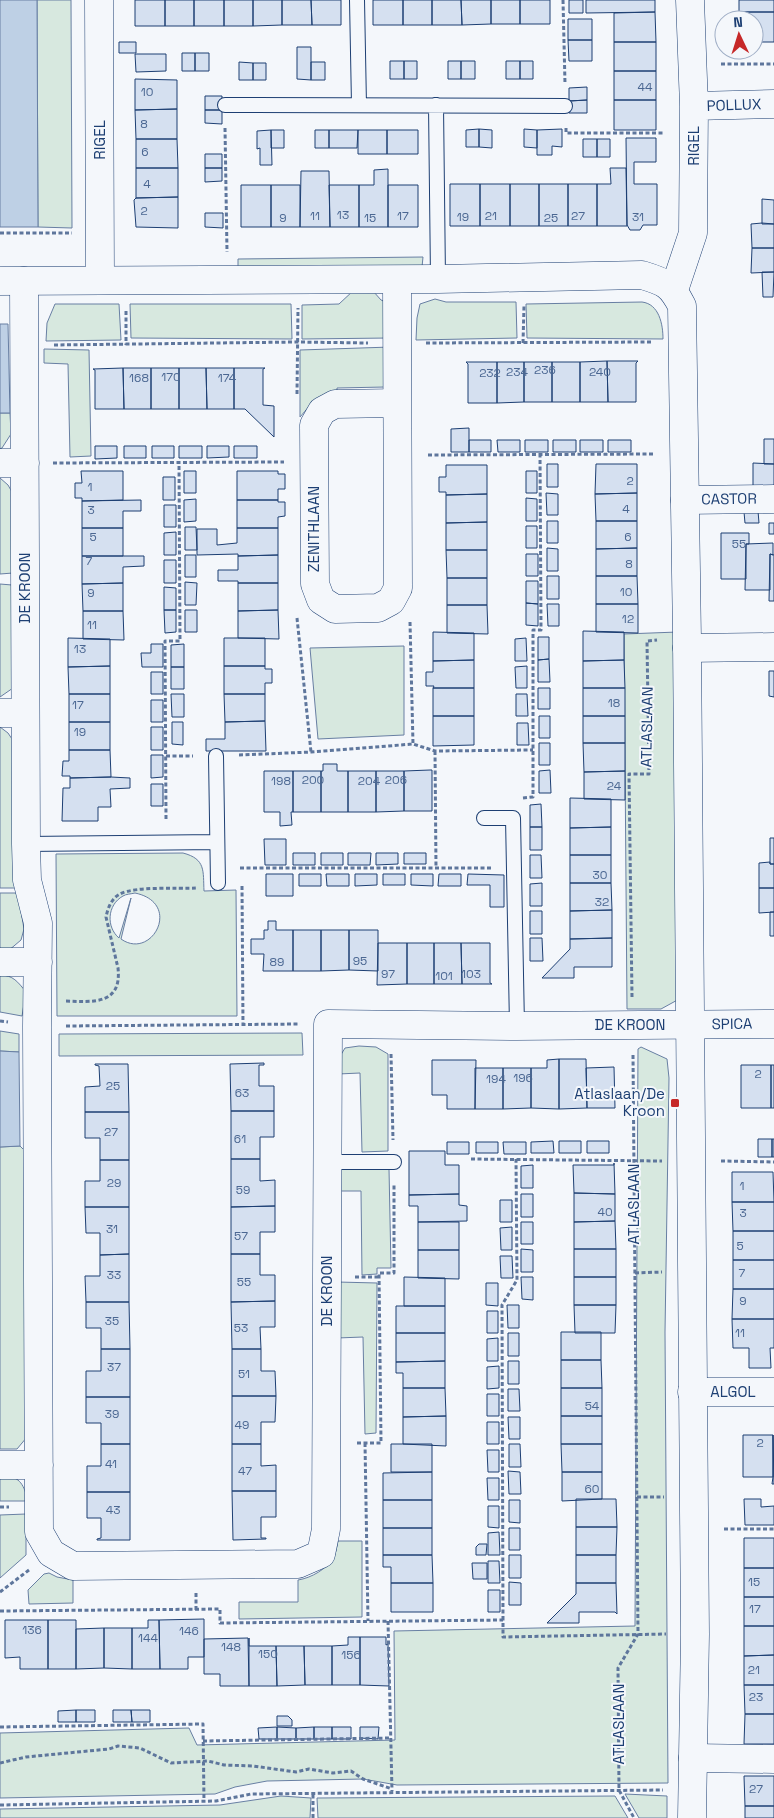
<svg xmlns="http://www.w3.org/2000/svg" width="774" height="1818" font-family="'Space Grotesk',sans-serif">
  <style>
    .green { fill: #d7e8df; stroke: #687fa3; fill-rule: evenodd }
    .water { fill: #bed0e5; stroke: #687fa3 }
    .building { fill: #d5e0f0; stroke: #1d3f73 }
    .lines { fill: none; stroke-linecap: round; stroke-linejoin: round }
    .service-casing { stroke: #1d3f73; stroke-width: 16 }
    .minor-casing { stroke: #1d3f73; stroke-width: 29 }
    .tertiary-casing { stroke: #1d3f73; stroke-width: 29 }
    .path { stroke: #5e769c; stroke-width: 3; stroke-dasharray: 4 2.5; stroke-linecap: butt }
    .service { stroke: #f4f7fb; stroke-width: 14 }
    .minor { stroke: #f4f7fb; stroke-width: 28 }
    .tertiary { stroke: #f4f7fb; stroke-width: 28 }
    .poi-dot { fill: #c62828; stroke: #f4f7fb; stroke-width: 2 }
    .labels { text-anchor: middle; stroke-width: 4; stroke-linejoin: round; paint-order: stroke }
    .number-label { font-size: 12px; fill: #4b6792 }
    .street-label { font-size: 15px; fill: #1d3f73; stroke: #f4f7fb }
    .poi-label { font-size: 15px; fill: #1d3f73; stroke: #f4f7fb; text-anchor: end }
  </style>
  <rect width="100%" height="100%" fill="#f4f7fb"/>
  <!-- green -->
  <path class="green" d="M37,0H71L72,228L38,227Z
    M423,257L422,267H238V259Z
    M354,290L373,291L381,300L391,304L389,338L302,339V305L339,304Z
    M435,299L446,302H516L517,338L416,340L417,318L420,304Z
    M642,302C659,304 663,324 663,339L527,338L526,304Z
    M55,304H119L121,340L46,341L47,323Z
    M130,304H291L292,339L131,338Z
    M391,347L385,387L337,388V393C316,396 313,402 300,417V350Z
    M44,349L89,350L91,456L70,457L68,364L44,363Z
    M0,413H10L11,434L2,448L0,449Z
    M0,478L8,485L12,492L13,573L0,574Z
    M0,584L12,585L13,688L0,697Z
    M678,632L681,998L661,1009H627L624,634Z
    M404,646V735L318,739L310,648Z
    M0,727L8,733L12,739L16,888H0Z
    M183,853C206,859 203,871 204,891L236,890L237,1016H57L56,854ZM135,893C183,903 152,961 121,939L131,898L119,938C106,927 107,905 123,896C126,894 131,894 135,893Z
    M0,893H18L24,929L21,940L8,951H0Z
    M0,975C13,975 18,982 26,992L22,1016L0,1012Z
    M0,1031L19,1034V1052L0,1051Z
    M302,1033L303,1055L59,1056V1034Z
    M359,1046L376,1047L388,1054V1151L362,1152L360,1073L338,1074L339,1058L345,1048Z
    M641,1047L667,1059L669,1078L665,1332L668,1783L397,1785L363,1779L267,1781L235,1787L215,1794L0,1798V1733L189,1728L197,1745L395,1740L394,1631L635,1626L638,1049Z
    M20,1146L24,1150L27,1437L17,1449H0V1147Z
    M338,1169H389L391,1268H377V1274L362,1275L361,1191H337Z
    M337,1282L377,1283L376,1433L365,1434L363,1337L337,1338Z
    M0,1476C17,1476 22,1480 27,1497L25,1501H0Z
    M26,1514V1555L0,1578V1515Z
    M338,1541H362V1617L239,1619V1602H298V1580C311,1578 327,1569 334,1557C336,1552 337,1546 338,1541Z
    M49,1573L57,1577L73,1580V1603L29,1604L28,1590L44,1574Z
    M625,1794L667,1796V1818H639Z
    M281,1796L311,1798L310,1818H0V1809L220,1805Z
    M615,1796L628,1818H318L317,1798Z"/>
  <!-- water -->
  <path class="water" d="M0,0H37L38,227H0Z
    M0,324H8L10,413H0Z
    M0,1051L19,1052L20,1146L0,1147Z"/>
  <!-- building -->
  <path class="building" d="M135,0H165V26H135Z
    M165,0H194V26H165Z
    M194,0H224V26H194Z
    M224,0H253V26H224Z
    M253,0H282V25L253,26Z
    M282,0H311L312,25H282Z
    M311,0H341V25H312Z
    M373,0H403V25H373Z
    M403,0H432V25H403Z
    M432,0H461L462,25H432Z
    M461,0H491V24L462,25Z
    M491,0H520V24H491Z
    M520,0H550V24H520Z
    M569,0H583V13H569Z
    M586,0H655V12L586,13Z
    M739,0H774V12H739Z
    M655,12L656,42H614V13Z
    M739,12H774V42H754V20H739Z
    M568,19H592V40H568Z
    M568,40H592V61H569Z
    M119,42H136V53H119Z
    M614,42H656V71H614Z
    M297,47H311V80L297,79Z
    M182,53H195V71H182Z
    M195,53H209V71H195Z
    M135,54H166V71L136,72Z
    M390,61H404V79H390Z
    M404,61H417V79H404Z
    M448,61H461V79H448Z
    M461,61H475V79H461Z
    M506,61H520V79H506Z
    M520,61H533V79H520Z
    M239,62L253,63V80H239Z
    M311,62H325V80H311Z
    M253,63H266V80H253Z
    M614,71H656V100H614Z
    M135,79L177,80V109L135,110Z
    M587,87V100L569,101V88Z
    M205,96H222V110H205Z
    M587,100V113H569V101Z
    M614,100H656V130H614Z
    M177,109V139H136L135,110Z
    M205,110H222V124L205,123Z
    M479,129L492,130V148L479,147Z
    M479,129V147H466V130Z
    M524,129L537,130V148L524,147Z
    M562,129V147L552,146V155H537V130Z
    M271,130H284V148H271Z
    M271,130L272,165H260V148L257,149V131Z
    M315,130H329V148H315Z
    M329,130H358L357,148H329Z
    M358,130H387V154H358Z
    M387,130H418V154H387Z
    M626,138H656V162H634V184H657V225H643L640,230H630L627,225Z
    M136,139H177L178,168H136Z
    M583,139H597V157H583Z
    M597,139H610V157H597Z
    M205,154H222V168H205Z
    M136,168H178V197L136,198Z
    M205,168H222V181L205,182Z
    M610,168H626L627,226H597V184H611Z
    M388,169V227H359V185H374V170Z
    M301,171H329L330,227H300Z
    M450,184H480V226H450Z
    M480,184H510V226H480Z
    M510,184H539V226H510Z
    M539,184H568V226H539Z
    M568,184H597V226H568Z
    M241,185H271V227H241Z
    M271,185H300V227H271Z
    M329,185H359V227H330Z
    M388,185H418V227H388Z
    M178,197V228L136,227L134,200L136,198Z
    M762,199L774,200V224H762Z
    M205,213H223V228L205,227Z
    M762,223L774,224V248H752L751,224Z
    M752,248H774V272L751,273Z
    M762,272H774L773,297H763Z
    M607,361L608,402H580V362Z
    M607,361H638L636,363V402H608Z
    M466,362H497V403H468V364Z
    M497,362H524V402L497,403Z
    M524,362H552V402H524Z
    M552,362H580V402H552Z
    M123,368H151V409H124Z
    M123,368L124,409H95V370L93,369Z
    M151,368H179V409H151Z
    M179,368H206L207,409H179Z
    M206,368H234V409H207Z
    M234,368H265L263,369V405L274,406V437L245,409H234Z
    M469,428V452H451V429Z
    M764,439H774V464H764Z
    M469,440H491V452H469Z
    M497,440H520V452H498Z
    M525,440H548V452H525Z
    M553,440H576V452H553Z
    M580,440H603V452H580Z
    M608,440H631V452H608Z
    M95,446H117V458L95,459Z
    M124,446H146V458H124Z
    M152,446H174V458H152Z
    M179,446H202V458H179Z
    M207,446H229V457L207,458Z
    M234,446H257V458H234Z
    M753,463L774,464V489H753Z
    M547,464H558V487H547Z
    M596,464H637V493L595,494Z
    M446,465H487V494L446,495V492H439V477H446Z
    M81,471H123V500L82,501V498H75V483H82Z
    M184,471H196V493H184Z
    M237,471H278V474H285V489H278V500H237Z
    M526,471H537V493H526Z
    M163,477H175V500H163Z
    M546,493L558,494V515H547Z
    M637,493V521H596L595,494Z
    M487,494V522L446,523V495Z
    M526,498L537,499V521H526Z
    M196,499V521L184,522V500Z
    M141,500V511H123V528H82V501Z
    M237,500H278V502H285V516L278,517V528H237Z
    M164,505H176V527H164Z
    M758,511L759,523H745L744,512Z
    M547,521H558V543H547Z
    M596,521H637V548L596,549Z
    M487,522V550H446V523Z
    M769,523H774V534H769Z
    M526,526H537V548H526Z
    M185,527H196L197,550H185Z
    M82,528H123V556H82Z
    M237,528H278V555L238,556V554L197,555V529H217V545L237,543Z
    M176,532V555H164V533Z
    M721,533H749V544H746V579H721Z
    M773,543V555L770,554V590H745L746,544Z
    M547,548L558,549V571H547Z
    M637,548V576H596V549Z
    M446,550H487V578H447Z
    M526,554H538V576H526Z
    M770,554L774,555V601H769Z
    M185,555H196V577H185Z
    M278,555V583H238V581H218V570H238V556Z
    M82,556H144V566L123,567V583L82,584Z
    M164,560H176V583H164Z
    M547,576H559V599H547Z
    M596,576H637L638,604H596Z
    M447,578H487V605H447Z
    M526,581H538V604L526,603Z
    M185,582L197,583L196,605H185Z
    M123,583V611H83L82,584Z
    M238,583H278V610L238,611Z
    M164,587L176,588V610H164Z
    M526,603L538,604V626L526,625Z
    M547,604H559V626H548Z
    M596,604H638V633L596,632Z
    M447,605H487L488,634L447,633Z
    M164,610H176V632L165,633Z
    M185,610H197V632H185Z
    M278,610L279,639L238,638V611Z
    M83,611H123L124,640L83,639Z
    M583,631L624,632V660L583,661Z
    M433,632L474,633V660L433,661Z
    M538,637H549V659L538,660Z
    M68,638L110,639V666L68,667Z
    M224,638H265V666H224Z
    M526,638L527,661H515V639Z
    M151,644H163V667H142L141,653H151Z
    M184,644V667H171V645Z
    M549,659L550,682H538V660Z
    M474,660V688H433L434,686H426V672H433V661Z
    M624,660L625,688H583V661Z
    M110,666V694H69L68,667Z
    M224,666H265V669H272V683H265V694H224Z
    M527,666V688H516L515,667Z
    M171,667H184V689H171Z
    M769,671H774V697L769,696Z
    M151,672H163V694H151Z
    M433,688H474V716H433Z
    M538,688H550V709H538Z
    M583,688H625V716H583Z
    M69,694H110V722H69Z
    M171,694H184V717H172Z
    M224,694H265V721L225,722Z
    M516,694H527L528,716H516Z
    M151,700H163V722H151Z
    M433,716H474V745L433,746Z
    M539,716H550V738H539Z
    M583,716H625V743H583Z
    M265,721L266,751H206V739H225V722Z
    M69,722H110V750H69Z
    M172,722H183V745L172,744Z
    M517,723H528L529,745H517Z
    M151,727H163V750H151Z
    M539,743H550V765H539Z
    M583,743H625V771L584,772Z
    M69,750H110L111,777L70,778V776H62L63,761H69Z
    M151,755H163V777L151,778Z
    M323,764H337V771H348V812H321V771H323Z
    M430,770H432V811H404V771Z
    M550,770L551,793H539V771Z
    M264,771H293V812H291L292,825L280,826V812H264Z
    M293,771H321V812H293Z
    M348,771H376V812H348Z
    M376,771H404V811L376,812Z
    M625,771V800L584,799V772Z
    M111,777L130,778V788L110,789L111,807H98V821H62L63,788H70V778Z
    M151,784H163V806H151Z
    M570,798L611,799V827L570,828Z
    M541,804L542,827H530V805Z
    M530,827H542V850H530Z
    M611,827V855H570V828Z
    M770,838H774V864H770Z
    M264,839H286V865H265Z
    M293,853H315V865H293Z
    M321,853H343V865H321Z
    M348,853H371L370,865H348Z
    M376,853H398V864L376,865Z
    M404,853H426V864H404Z
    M530,855H541L542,878H530Z
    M570,855H611V883H570Z
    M770,862V864H774V888H759V863Z
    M266,874H293V896H266Z
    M299,874H321V886H299Z
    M326,874H349V886H327Z
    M355,874H377V885L355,886Z
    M383,874H405V885H383Z
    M411,874H433V886L411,885Z
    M439,874H461V886H438Z
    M468,874L504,875V907H490V885H467Z
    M542,883V906H530V884Z
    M570,883H611L612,910L570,911Z
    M759,888H774V912L759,913Z
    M612,910V938L570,939V911Z
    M530,911H542V934H530Z
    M770,912H774V936H770Z
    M268,921H276V930H293V971H263L264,954H251V939H264V930H268Z
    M293,930H321V971H293Z
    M321,930H349V970L321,971Z
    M349,930H378V971L349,970Z
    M530,938H542L543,961H530Z
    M612,938V967H574V978H542L570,949V939Z
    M378,943H407V984L377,985Z
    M407,943H434V984H407Z
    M434,943H461L462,984H434Z
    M461,943H490V983L492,984H462Z
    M559,1059H586L587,1108L559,1109Z
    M559,1059V1109L531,1108V1068H547V1060Z
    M432,1060H476L475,1109H447V1095H432Z
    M264,1063V1065H259V1086H274V1111H231L230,1064Z
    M95,1064H128L129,1112H85V1087L100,1086L99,1066L95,1065Z
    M741,1065H771V1108H741Z
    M771,1065H774V1108H771Z
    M614,1067L615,1108H587L586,1068Z
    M475,1068H503V1109H475Z
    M503,1068H531V1108L503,1109Z
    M231,1111H274V1137H260V1159H231Z
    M85,1112H129V1160H100V1138H85Z
    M758,1139H772V1157H758Z
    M772,1139H774V1157H772Z
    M553,1141L554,1153H531V1142Z
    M559,1141H581V1153H559Z
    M587,1141H609V1153H587Z
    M447,1142H469V1154H447Z
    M476,1142H498V1153H476Z
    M503,1142H526V1154H504Z
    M409,1151H445V1165H459V1194L409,1195Z
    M231,1159H260V1181L275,1180V1206L231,1207Z
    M100,1160H129V1207H85V1181H100Z
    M614,1163L615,1194L574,1193L573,1165H614Z
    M533,1165V1188H521V1166Z
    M732,1172H773L774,1202H732Z
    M574,1193L615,1194V1221L574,1222Z
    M459,1194V1205L467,1206V1221L418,1222V1206H409V1195Z
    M521,1194H533V1217H521Z
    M500,1200H512V1222H500Z
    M732,1202H774V1231H733Z
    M275,1206V1232H260V1254H231V1207Z
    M85,1207H129V1254L100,1255V1233H86Z
    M615,1221L616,1249H574V1222Z
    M418,1222H459V1250H418Z
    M521,1222H533V1244H521Z
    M512,1227V1250H501L500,1228Z
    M733,1231H774V1260H733Z
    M521,1249L533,1250V1272H521Z
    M574,1249H616V1277H574Z
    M418,1250H459V1279L418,1278Z
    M129,1254V1302H86L85,1276H100V1255Z
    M231,1254H260V1275H275V1301L231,1302Z
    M500,1256H512L513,1278H501Z
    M733,1260H774V1289H733Z
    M404,1277L445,1278V1306H404Z
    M521,1277H533V1300L522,1299Z
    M574,1277H616V1305H574Z
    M486,1283H498V1306L486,1305Z
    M733,1289H774V1319H732Z
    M275,1301V1327H260L261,1349H232L231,1302Z
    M86,1302H129L130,1349H101V1328H86Z
    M507,1305H519V1328H508Z
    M574,1305H616L615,1333H575Z
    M396,1306H445V1333H396Z
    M487,1311H498V1333H487Z
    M732,1319H774V1348H770L771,1368H749V1348H733Z
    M561,1332H601V1360H561Z
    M396,1333H445V1361L396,1362Z
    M508,1333H519V1356H508Z
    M498,1338V1361H487V1339Z
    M101,1349H130V1397H86V1371H101Z
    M232,1349H261V1371H275L276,1396H232Z
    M561,1360H601L602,1388H561Z
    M445,1361V1388H403V1373H396V1362Z
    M508,1361H519V1384H508Z
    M499,1366V1388L487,1389V1367Z
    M403,1388H445L446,1416L403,1417Z
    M561,1388H602V1416H561Z
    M508,1389H519L520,1411H508Z
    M487,1394H499V1416H487Z
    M232,1396H276L275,1422H261V1444H232Z
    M86,1397H130V1444H101V1423H86Z
    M446,1416V1446L403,1444V1417Z
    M561,1416H602V1444H561Z
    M508,1417H520V1439H509Z
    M487,1422H499V1444H487Z
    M743,1435H773V1477H743Z
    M773,1435L774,1484H772L773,1477Z
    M101,1444H130V1492H87V1466H101Z
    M232,1444H261V1466L276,1465V1491H232Z
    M391,1444H432V1472H391Z
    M509,1444H520L521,1467H509Z
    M561,1444H602V1472H562Z
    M487,1450H499V1472H488Z
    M508,1471L520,1472L521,1494H509Z
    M432,1472V1500H383V1473Z
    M562,1472H602V1499L562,1501Z
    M487,1478H499V1500H488Z
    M232,1491H276V1517H261V1538H266V1539L233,1540Z
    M87,1492H130V1540H97V1539L101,1538V1518H87Z
    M576,1499H616L617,1527H576Z
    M744,1499H761V1507L774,1506V1525H745Z
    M383,1500H432V1528H383Z
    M509,1500H520V1523L509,1522Z
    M488,1506H499V1528L488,1527Z
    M576,1527H617L616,1555H576Z
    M383,1528H432V1555H383Z
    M509,1528H520V1550H509Z
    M499,1532L500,1555H488V1533Z
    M744,1538H774V1568H744Z
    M479,1544H487L486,1555H476V1547Z
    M383,1555H432L433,1583H391V1567H383Z
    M509,1555H521V1578H509Z
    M576,1555H616V1583H576Z
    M488,1561H499L500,1583H488Z
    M472,1563H487V1579H473Z
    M744,1568H774V1597H744Z
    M509,1582L521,1583V1605H509Z
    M391,1583H433V1612H391Z
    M576,1583H616L617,1614L615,1612H579V1623H547L576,1594Z
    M488,1590H500V1612H488Z
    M744,1597H774V1626H744Z
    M204,1619V1657H188V1669H160L159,1620Z
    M5,1620H48V1669H20V1657L5,1658Z
    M48,1620H76V1669H48Z
    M148,1620H159L160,1669H132V1628H148Z
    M744,1626H774V1655L744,1656Z
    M104,1628V1668L76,1669V1629Z
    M104,1628H132V1669L104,1668Z
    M348,1637H360V1685H332V1646L348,1645Z
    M360,1637H386V1645L388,1644L389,1686L360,1685Z
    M248,1638L249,1686H220V1674H204V1639Z
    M249,1638V1646H276L277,1686H249Z
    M276,1646H304L305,1685L277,1686Z
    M304,1646H332V1685H305Z
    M774,1655V1685H744V1656Z
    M744,1685H774V1714H745Z
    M76,1710H95V1722H76Z
    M76,1710V1722H58V1711Z
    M113,1710H131L132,1722H113Z
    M131,1710H150V1722H132Z
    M745,1714H774V1744H744Z
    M277,1716H288L292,1720V1726H277Z
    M277,1727L296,1728V1739H277Z
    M277,1727V1739H259L258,1728Z
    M314,1727H332V1739H314Z
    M314,1727V1739H296V1728Z
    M332,1727H351V1739H332Z
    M360,1727H379L378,1739L360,1738Z
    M744,1776H774V1806H745Z
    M745,1806H774V1818H745Z"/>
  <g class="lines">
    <!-- service casing -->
    <g class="service-casing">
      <path id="service" d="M357,0L359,105
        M225,105L565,106
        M436,105L438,279
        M216,756L218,883
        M484,818H513L517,1026
        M26,844L217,842
        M327,1162H394"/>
    </g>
    <!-- minor casing -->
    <g class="minor-casing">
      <path id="minor" d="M99,0L100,280
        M694,106L774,104
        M24,281L26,844L27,880L38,923L37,1027L39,1532L51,1553L73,1566L298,1564L321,1554L326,1529L328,1024L517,1026L774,1024
        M674,290L693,233L694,106L690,0
        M397,403L335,404L322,411L314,425L315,584L321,600L335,609L378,608L391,601L398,588L397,280
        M0,463H25
        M685,500L774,499
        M687,648L774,647
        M0,713H25
        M0,962H38
        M692,1392H774
        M0,1465H39
        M693,1758L774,1759"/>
    </g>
    <!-- tertiary casing -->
    <g class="tertiary-casing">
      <path id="tertiary" d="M0,281L438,279L642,275C665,282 671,284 682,306L687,639L695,1634L692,1818"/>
    </g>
    <!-- path -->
    <path class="path" d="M563,0L565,84
      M721,64H774
      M225,128L227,252
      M566,128V133H665
      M0,233H72
      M126,311V345
      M426,343L653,342
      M523,343L524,306
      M54,345L297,342L368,343
      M297,394L298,308
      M428,455L654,454
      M53,463L284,462
      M297,618L311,752
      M410,622L413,744
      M435,751L436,868
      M239,755L311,752L413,744L435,751L533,750
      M166,756H193
      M523,798L533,797V630H541L540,454
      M166,819L165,641H180L179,463
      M240,868H492
      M242,886L243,1025
      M632,997L629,774H649L647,641L657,640
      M66,1001C93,1002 122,1005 118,968L106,917C108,907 112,898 120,894C135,886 178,889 196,888
      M0,1021L8,1022
      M66,1026L300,1024
      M391,1054L393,1140
      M633,1055L638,1634L618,1668L619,1790L634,1818
      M471,1159L662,1161
      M721,1161L774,1162
      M635,1273L662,1272
      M355,1277H379
      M357,1443H381L379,1273H394V1184
      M365,1443L368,1621
      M637,1497H664
      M0,1507H9
      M724,1529H774
      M0,1592L29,1570
      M196,1593V1610
      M0,1611L220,1609V1623L503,1620V1637L666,1634
      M503,1620L502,1305L517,1280L516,1159
      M388,1621L392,1791
      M0,1727L203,1724L204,1802
      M203,1741L391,1738
      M0,1763L26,1757L109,1749L118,1746L140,1748L171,1763L208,1761L224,1765L253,1766L296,1772L309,1769L333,1773L351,1771L363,1779L392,1789
      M0,1805L216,1801L251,1794L663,1790
      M313,1818V1794"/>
    <!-- service -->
    <use href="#service" class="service"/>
    <!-- minor -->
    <use href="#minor" class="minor"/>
    <!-- tertiary -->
    <use href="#tertiary" class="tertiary"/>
  </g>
  <!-- markers -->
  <rect class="poi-dot" x="670" y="1098" width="10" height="10" rx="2.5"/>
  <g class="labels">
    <!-- number labels -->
    <g class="number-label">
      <text x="645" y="91">44</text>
      <text x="147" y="96">10</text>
      <text x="144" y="128">8</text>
      <text x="145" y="156">6</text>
      <text x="147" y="188">4</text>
      <text x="144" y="215">2</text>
      <text x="343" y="219">13</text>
      <text x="315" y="220">11</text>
      <text x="403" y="220">17</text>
      <text x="491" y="220">21</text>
      <text x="578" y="220">27</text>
      <text x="463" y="221">19</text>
      <text x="638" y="221">31</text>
      <text x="283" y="222">9</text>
      <text x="370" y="222">15</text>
      <text x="551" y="222">25</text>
      <text x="545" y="374">236</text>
      <text x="517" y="376">234</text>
      <text x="600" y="376">240</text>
      <text x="490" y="377">232</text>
      <text x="171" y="381">170</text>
      <text x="139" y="382">168</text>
      <text x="227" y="382">174</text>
      <text x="630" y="485">2</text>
      <text x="90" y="491">1</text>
      <text x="626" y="513">4</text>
      <text x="91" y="514">3</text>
      <text x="93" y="541">5</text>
      <text x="628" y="541">6</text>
      <text x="739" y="548">55</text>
      <text x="89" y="565">7</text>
      <text x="629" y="568">8</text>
      <text x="626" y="596">10</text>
      <text x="91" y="597">9</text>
      <text x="628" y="623">12</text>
      <text x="92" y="629">11</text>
      <text x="80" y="653">13</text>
      <text x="614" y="707">18</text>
      <text x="78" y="709">17</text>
      <text x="80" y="736">19</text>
      <text x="313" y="784">200</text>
      <text x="396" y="784">206</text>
      <text x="281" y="785">198</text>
      <text x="369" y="785">204</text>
      <text x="614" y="790">24</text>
      <text x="600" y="879">30</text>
      <text x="602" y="906">32</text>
      <text x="360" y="965">95</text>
      <text x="277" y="966">89</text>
      <text x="388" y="978">97</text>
      <text x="471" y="978">103</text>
      <text x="444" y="980">101</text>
      <text x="758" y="1078">2</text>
      <text x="523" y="1082">196</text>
      <text x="496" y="1083">194</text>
      <text x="113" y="1090">25</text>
      <text x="242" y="1097">63</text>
      <text x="111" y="1136">27</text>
      <text x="240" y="1143">61</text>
      <text x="114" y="1187">29</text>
      <text x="742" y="1190">1</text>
      <text x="243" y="1194">59</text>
      <text x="605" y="1216">40</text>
      <text x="743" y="1217">3</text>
      <text x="112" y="1233">31</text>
      <text x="241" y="1240">57</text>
      <text x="740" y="1250">5</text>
      <text x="742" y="1277">7</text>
      <text x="114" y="1279">33</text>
      <text x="244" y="1286">55</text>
      <text x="743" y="1305">9</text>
      <text x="112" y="1325">35</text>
      <text x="241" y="1332">53</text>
      <text x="740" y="1337">11</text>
      <text x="114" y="1371">37</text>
      <text x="244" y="1378">51</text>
      <text x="592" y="1410">54</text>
      <text x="112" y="1418">39</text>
      <text x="242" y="1429">49</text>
      <text x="760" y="1447">2</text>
      <text x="111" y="1468">41</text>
      <text x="245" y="1475">47</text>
      <text x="592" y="1493">60</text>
      <text x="113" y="1514">43</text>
      <text x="754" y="1586">15</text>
      <text x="755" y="1613">17</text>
      <text x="32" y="1634">136</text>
      <text x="189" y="1635">146</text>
      <text x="148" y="1642">144</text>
      <text x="231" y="1651">148</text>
      <text x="268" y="1658">150</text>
      <text x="351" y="1659">156</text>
      <text x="754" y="1674">21</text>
      <text x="756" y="1701">23</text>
      <text x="756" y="1793">27</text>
    </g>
    <!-- street labels -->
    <g class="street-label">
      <text transform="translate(734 105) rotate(-2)" y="5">POLLUX</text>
      <text transform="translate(100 140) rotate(-90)" y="5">RIGEL</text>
      <text transform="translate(694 146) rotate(-90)" y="5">RIGEL</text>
      <text transform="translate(729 499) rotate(-1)" y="5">CASTOR</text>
      <text transform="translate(314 529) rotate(-90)" y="5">ZENITHLAAN</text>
      <text transform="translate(25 588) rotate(-90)" y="5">DE KROON</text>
      <text transform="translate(647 727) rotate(-89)" y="5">ATLASLAAN</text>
      <text transform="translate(732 1024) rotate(-1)" y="5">SPICA</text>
      <text x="630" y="1030">DE KROON</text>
      <text transform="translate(634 1204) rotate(-90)" y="5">ATLASLAAN</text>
      <text transform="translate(327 1291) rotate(-90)" y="5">DE KROON</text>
      <text x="733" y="1397">ALGOL</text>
      <text transform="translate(619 1724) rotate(-90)" y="5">ATLASLAAN</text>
    </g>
    <!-- poi labels -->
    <g class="poi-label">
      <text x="665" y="1099">Atlaslaan/De<tspan x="665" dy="17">Kroon</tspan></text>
    </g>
  </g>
  <!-- north arrow -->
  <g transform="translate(739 35) rotate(356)"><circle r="24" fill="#f4f7fb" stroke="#9eadc5"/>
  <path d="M0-4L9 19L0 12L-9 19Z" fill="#c62828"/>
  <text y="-8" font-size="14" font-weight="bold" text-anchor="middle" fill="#1d3f73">N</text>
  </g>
</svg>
